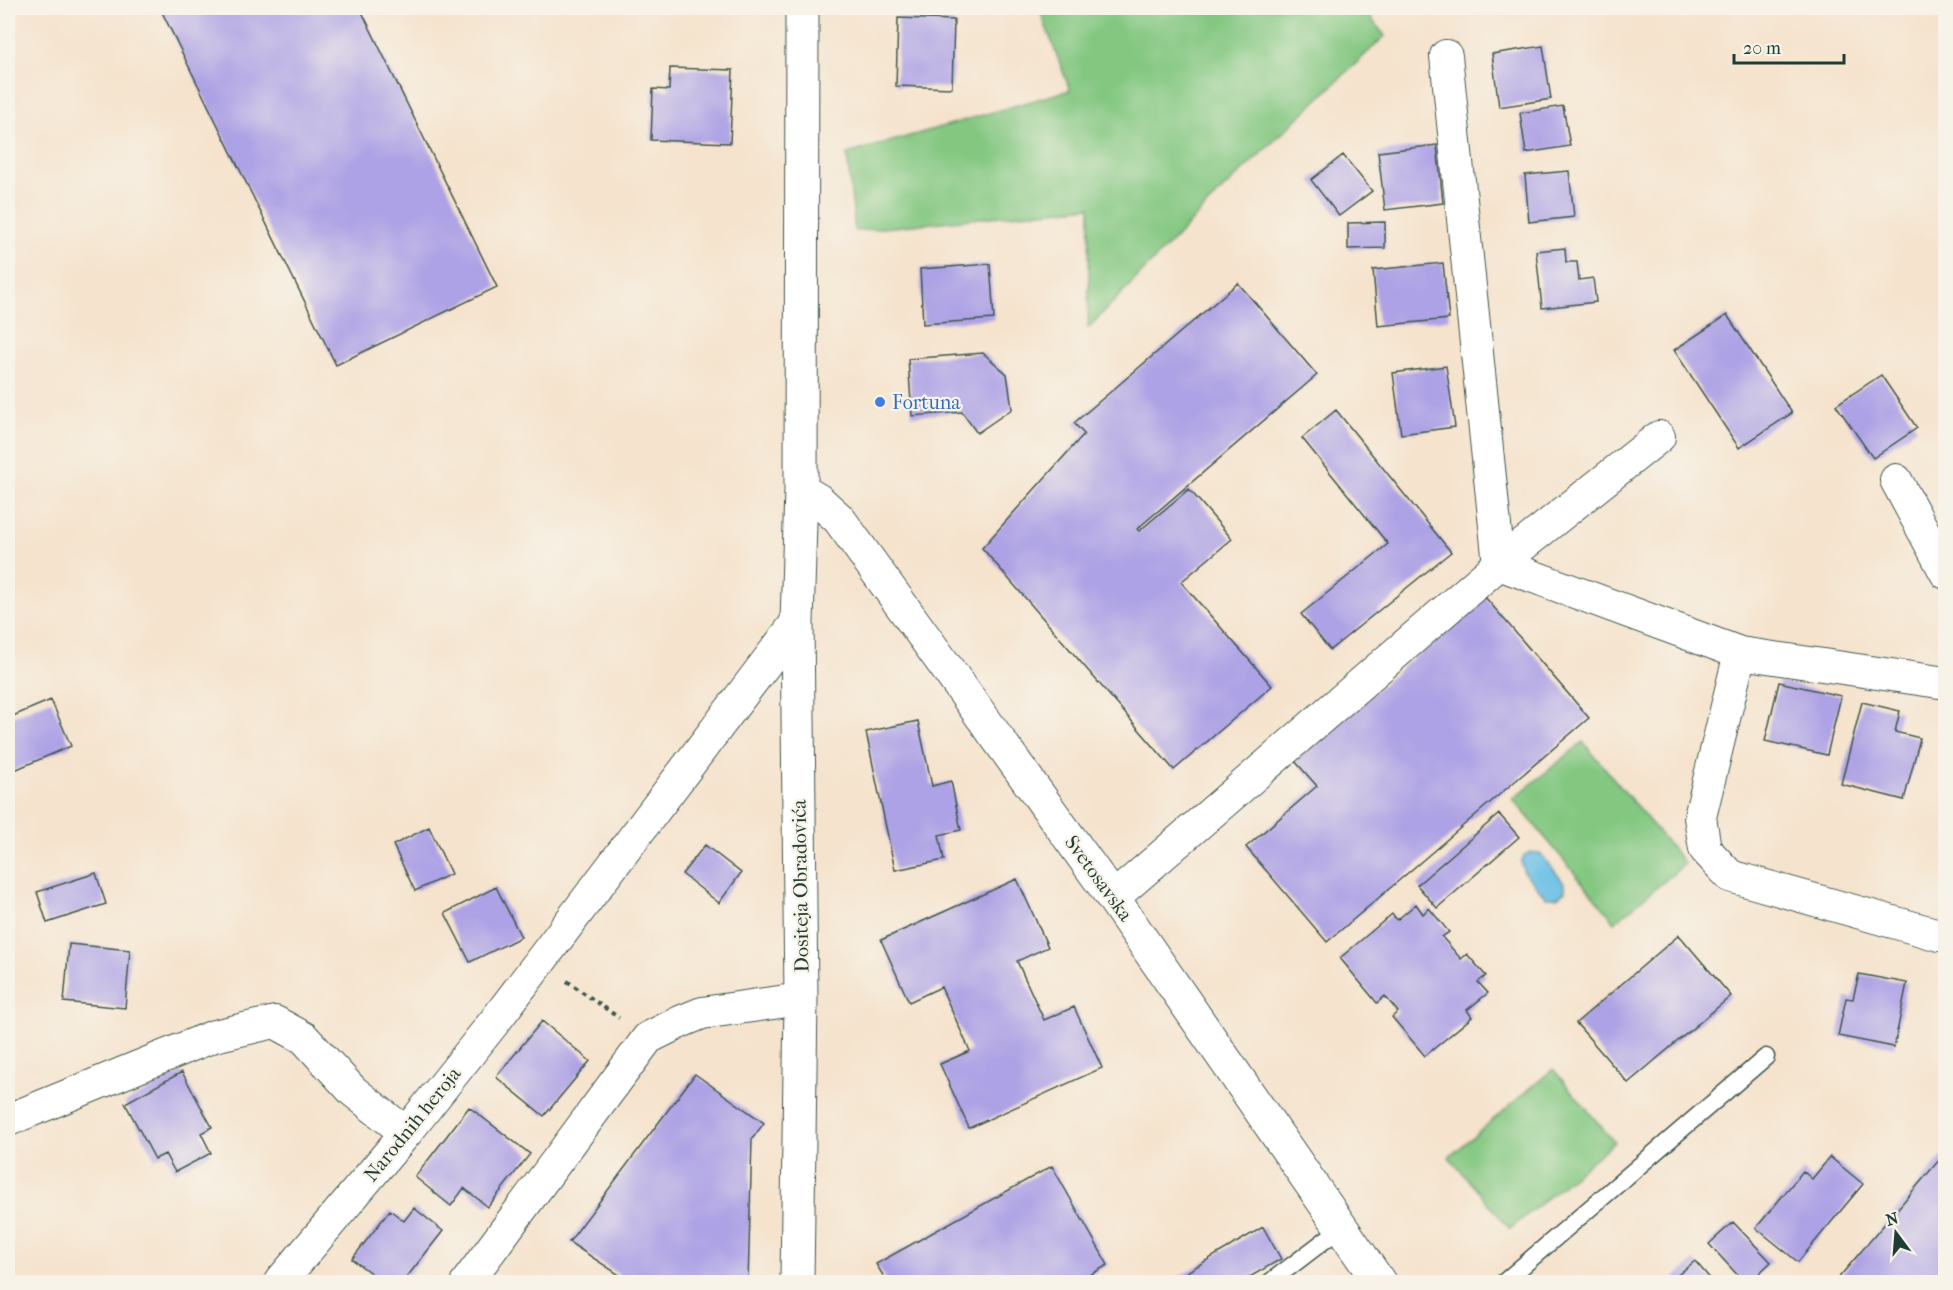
<svg xmlns="http://www.w3.org/2000/svg" width="1953" height="1290" font-family="'IM FELL French Canon',serif">
  <style>
    .green { fill: #83c781; stroke: #51825a; stroke-width: 1.5 }
    .water { fill: #69bfe5; stroke: #447e8c; stroke-width: 1.5 }
    .building { fill: #ada2e5 }
    .lines { fill: none; stroke-linecap: round; stroke-linejoin: round }
    .service-casing { stroke: #3f564b; stroke-width: 19 }
    .minor-casing { stroke: #3f564b; stroke-width: 34 }
    .tertiary-casing { stroke: #3f564b; stroke-width: 35 }
    .path { stroke: #3f564b; stroke-width: 4; stroke-dasharray: 4.5 4.5; stroke-linecap: butt }
    .service { stroke: #fff; stroke-width: 16 }
    .minor { stroke: #fff; stroke-width: 32 }
    .tertiary { stroke: #fff; stroke-width: 33 }
    .shop-dot { fill: #3f7fe0; stroke: #f7f3e8; stroke-width: 2 }
    .labels { text-anchor: middle; stroke-width: 4.5; stroke-linejoin: round; paint-order: stroke }
    .shop-label { font-size: 20px; fill: #366cbe; stroke: #f7f3e8; text-anchor: start }
    .street-label { font-size: 20px; fill: #1f3d34; stroke: #f7f3e8 }
  </style>
  <rect width="100%" height="100%" fill="#f7f3e8"/>
  <filter id="ink" filterUnits="userSpaceOnUse"><feTurbulence type="fractalNoise" baseFrequency=".0167" numOctaves="2"/><feDisplacementMap in="SourceGraphic" scale="12" xChannelSelector="R" yChannelSelector="G"/><feConvolveMatrix kernelMatrix="1 2 1 2 8 2 1 2 1" color-interpolation-filters="sRGB"/></filter>
  <filter id="wash" filterUnits="userSpaceOnUse"><feTurbulence type="fractalNoise" baseFrequency=".008" numOctaves="4" result="noise"/><feDisplacementMap in="SourceGraphic" scale="24" xChannelSelector="R" yChannelSelector="G"/><feGaussianBlur stdDeviation="1.35" result="paint"/><feColorMatrix in="noise" values="0 0 0 0 0 0 0 0 0 0 0 0 0 0 0 0 0 1.4 0 .05"/><feComposite in="paint" operator="in"/></filter>
  <g filter="url(#wash)">
    <rect width="100%" height="100%" fill="#f5e3cd"/>
    <!-- green -->
    <path class="green" d="M1039,8H1363L1385,36L1220,192L1088,328L1090,207L855,231L847,154L1070,90Z
      M1583,742L1685,864L1615,922L1513,799Z
      M1553,1069L1614,1142L1510,1229L1449,1157Z"/>
    <!-- water -->
    <path class="water" d="M1531,852L1541,854L1565,884V891L1557,897H1546L1524,872L1521,863L1524,855Z"/>
    <g id="blocks">
      <!-- building -->
      <path class="building" d="M160,8H360L497,287L336,365Z
        M898,18L954,20L952,88L896,86Z
        M1543,46L1551,99L1499,107L1492,54Z
        M670,68L733,70L730,143L651,140L653,89L669,90Z
        M1563,106L1570,146L1526,153L1520,113Z
        M1437,145L1443,203L1385,210L1378,152Z
        M1343,155L1372,191L1339,216L1311,180Z
        M1569,171L1574,217L1529,222L1525,175Z
        M1385,222V248L1348,249V223Z
        M1565,248L1566,262H1577L1579,280L1593,278L1596,302L1542,308L1536,251Z
        M1443,263L1449,319L1378,326L1373,270Z
        M990,264L994,319L923,324L920,269Z
        M1238,283L1317,375L1137,529L1139,531L1189,489L1232,539L1181,582L1272,686L1174,770L982,548L1084,434L1074,423Z
        M1727,315L1792,413L1739,448L1674,350Z
        M983,353L1007,374L1012,409L977,433L962,412L912,416L908,359Z
        M1446,366L1455,427L1401,434L1393,373Z
        M1881,375L1917,428L1873,458L1836,405Z
        M1336,410L1451,552L1330,650L1301,614L1388,544L1302,438Z
        M1485,597L1589,718L1327,942L1246,847L1317,786L1294,760Z
        M1779,682L1841,696L1827,755L1765,741Z
        M51,700L71,746L10,772L8,765V718Z
        M1862,702L1900,711L1895,732L1920,738L1904,800L1841,784Z
        M918,721L932,786L951,781L961,830L939,835L944,860L895,870L866,732Z
        M1499,814L1519,837L1437,908L1417,885Z
        M429,827L451,874L415,891L393,845Z
        M705,845L741,873L719,903L682,874Z
        M96,873L106,904L47,923L37,892Z
        M1017,879L1048,947L1017,961L1044,1020L1074,1007L1102,1068L969,1128L940,1064L970,1051L941,987L909,1002L881,940Z
        M496,887L521,937L470,962L445,913Z
        M1416,904L1423,914L1429,908L1449,932L1442,937L1461,959L1467,954L1486,976L1478,982L1488,993L1467,1010L1472,1017L1425,1056L1392,1017L1398,1012L1385,996L1377,1003L1340,958L1392,914L1397,920Z
        M1679,935L1731,996L1628,1083L1576,1023Z
        M69,944L130,950L125,1008L64,1002Z
        M1859,974L1907,983L1894,1047L1838,1036L1846,998L1853,999Z
        M542,1021L590,1061L544,1116L496,1077Z
        M182,1072L212,1127L201,1133L211,1153L175,1172L165,1154L155,1159L125,1103Z
        M695,1074L764,1123L752,1139L748,1282H630L569,1242Z
        M469,1107L530,1154L488,1207L464,1188L451,1206L415,1177Z
        M1946,1152V1282H1835Z
        M1830,1157L1863,1184L1798,1262L1756,1228L1803,1171L1812,1179Z
        M1052,1166L1108,1265L1077,1282H887L876,1264Z
        M414,1208L443,1231L403,1282H365L372,1274L352,1259L390,1210L404,1221Z
        M1733,1222L1771,1262L1750,1282H1744L1709,1244Z
        M1263,1227L1281,1259L1241,1282H1170Z
        M1695,1261L1713,1282H1669Z"/>
    </g>
  </g>
  <g filter="url(#ink)">
    <use href="#blocks" fill-opacity="0" stroke="#3f564b" stroke-width="1.5"/>
    <g class="lines">
      <!-- service casing -->
      <g class="service-casing">
        <path id="service" d="M1270,1282L1341,1228
          M1504,1282L1766,1057"/>
      </g>
      <!-- minor casing -->
      <g class="minor-casing">
        <path id="minor" d="M1446,56L1499,564L1740,653L1946,683
          M1896,480L1946,573
          M1740,653L1700,817L1705,849L1730,876L1939,935
          M1113,898L1499,564L1659,437
          M8,1120L214,1036L275,1022L304,1038L353,1091L406,1133
          M280,1282L406,1133L495,1021L797,622
          M467,1282L648,1038L680,1022L702,1013L801,999"/>
      </g>
      <!-- tertiary casing -->
      <g class="tertiary-casing">
        <path id="tertiary" d="M801,490L818,500L839,519L1113,898L1379,1282
          M797,1282L801,999L797,622L801,490L802,8"/>
      </g>
      <!-- path -->
      <path class="path" d="M567,981L619,1018"/>
      <!-- service -->
      <use href="#service" class="service"/>
      <!-- minor -->
      <use href="#minor" class="minor"/>
      <!-- tertiary -->
      <use href="#tertiary" class="tertiary"/>
    </g>
  </g>
  <!-- markers -->
  <circle class="shop-dot" cx="880" cy="402" r="6"/>
  <g class="labels">
    <!-- shop labels -->
    <g class="shop-label">
      <text x="892" y="409">Fortuna</text>
    </g>
    <!-- street labels -->
    <g class="street-label">
      <text transform="translate(1099 878) rotate(54)" y="7">Svetosavska</text>
      <text transform="translate(800 886) rotate(-91)" y="7">Dositeja Obradovića</text>
      <text transform="translate(412 1124) rotate(-51)" y="7">Narodnih heroja</text>
    </g>
  </g>
  <!-- margin -->
  <rect width="1953" height="1290" fill="none" stroke="#f7f3e8" stroke-width="30"/>
  <!-- north arrow -->
  <g transform="translate(1896 1233) rotate(344)" stroke="#f7f3e8" stroke-width="4.5" paint-order="stroke">
  <path d="M0-4.5L10 22L0 15L-10 22Z" fill="#1f3d34"/>
  <text y="-9" font-size="16" font-weight="bold" text-anchor="middle" fill="#1f3d34">N</text>
  </g>
  <!-- scale -->
  <path d="M1734 54v9h110v-9" fill="none" stroke="#1f3d34" stroke-width="3"/>
  <text x="1743" y="54" font-size="18" fill="#1f3d34" stroke="#f7f3e8" stroke-width="4.5" paint-order="stroke">20 m</text>
</svg>
